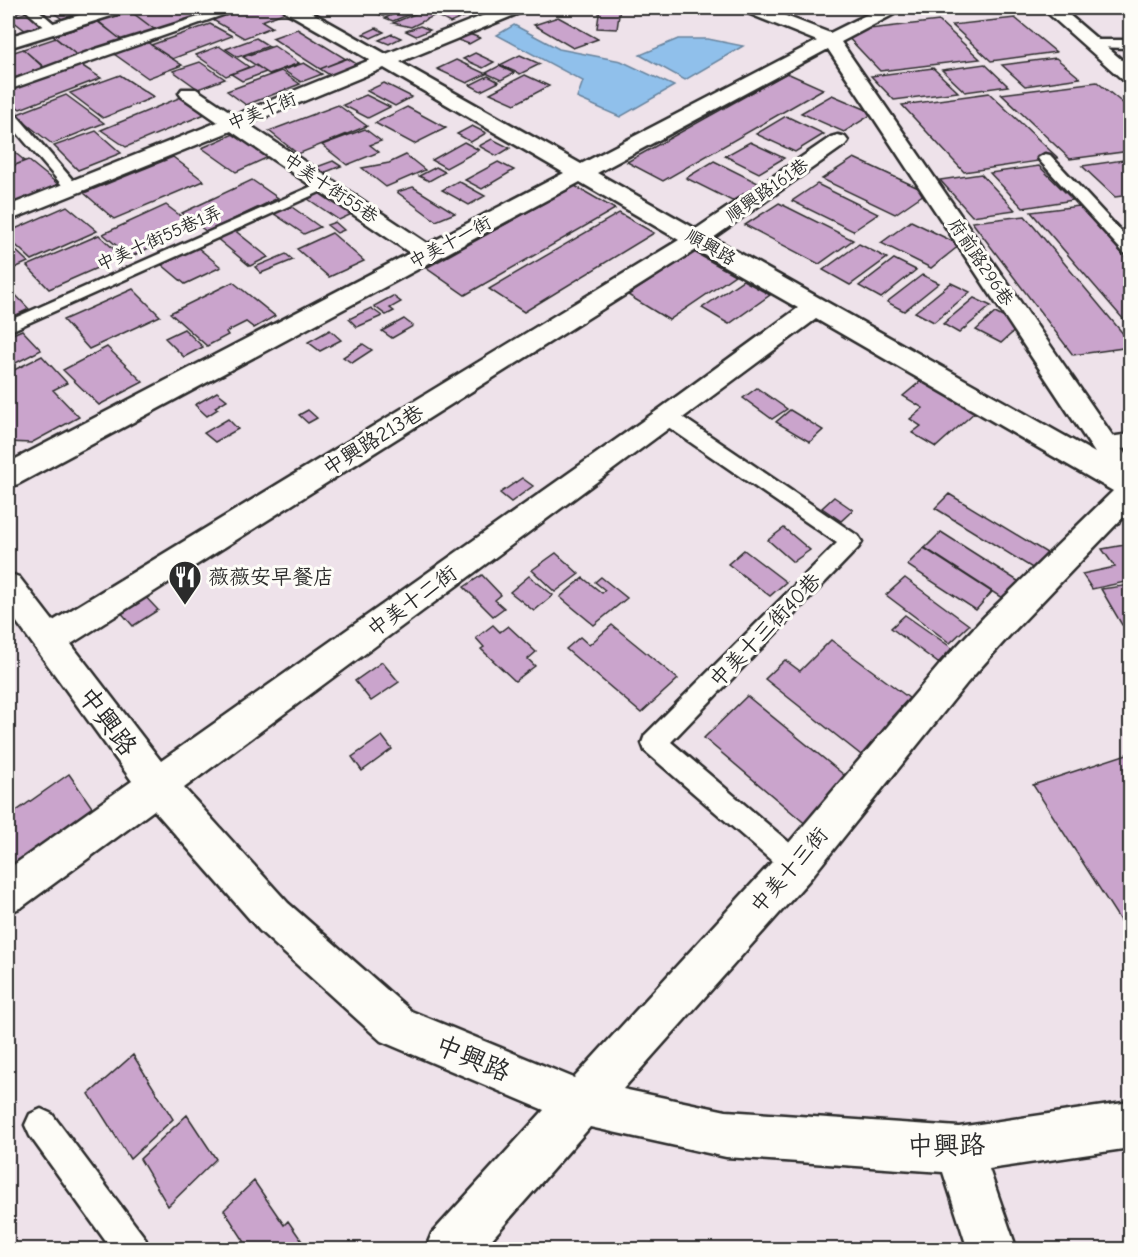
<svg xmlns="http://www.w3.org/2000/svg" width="1138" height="1257" font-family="'Comic Neue','LXGW WenKai TC',sans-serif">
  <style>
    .water { fill: #90c0eb; stroke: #68849e; stroke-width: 1.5 }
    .building { fill: #caa4cc; stroke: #2b2b2b; stroke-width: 1.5 }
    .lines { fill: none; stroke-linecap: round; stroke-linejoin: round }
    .lane-casing { stroke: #2b2b2b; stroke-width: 5 }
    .street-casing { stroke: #2b2b2b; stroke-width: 5 }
    .primary-casing { stroke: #2b2b2b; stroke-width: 5 }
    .lane { fill: #fdfcf7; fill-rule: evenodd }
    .street { fill: #fdfcf7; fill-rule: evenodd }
    .primary { fill: #fdfcf7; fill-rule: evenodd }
    .labels { text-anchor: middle; stroke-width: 6; stroke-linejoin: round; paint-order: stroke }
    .far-street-label { font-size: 18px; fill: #2b2b2b; stroke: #fdfcf7 }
    .street-label { font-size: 21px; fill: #2b2b2b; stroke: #fdfcf7 }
    .poi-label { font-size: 21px; fill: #2b2b2b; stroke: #fdfcf7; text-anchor: start }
    .near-street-label { font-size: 26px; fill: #2b2b2b; stroke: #fdfcf7 }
  </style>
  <rect width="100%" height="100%" fill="#eee2ea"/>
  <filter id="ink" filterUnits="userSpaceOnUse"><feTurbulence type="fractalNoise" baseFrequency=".0167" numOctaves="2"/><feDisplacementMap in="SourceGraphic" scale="12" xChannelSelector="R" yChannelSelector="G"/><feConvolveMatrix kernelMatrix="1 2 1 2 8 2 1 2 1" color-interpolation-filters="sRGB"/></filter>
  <g filter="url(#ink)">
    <!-- water -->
    <path class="water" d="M514,25L559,49L621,61L674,86L620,117L577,98L583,81L497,35Z
      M678,39H708L743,46L685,80L640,55Z"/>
    <!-- building -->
    <path class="building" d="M8,8H23L26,10L8,15Z
      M47,8H109L65,21Z
      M138,8H221L198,15L202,17L158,32L129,10Z
      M245,8H277L286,12L262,21L272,27L244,38L211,19Z
      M384,8H404L383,16L373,12Z
      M408,8H424L393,21L385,18Z
      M429,8L442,12L411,27L393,23Z
      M468,8H512L490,17Z
      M600,8H620L617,29L597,28Z
      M130,11L158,32L125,43L98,21Z
      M28,12L44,26L26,31L9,18Z
      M453,12L464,17L450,23L439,17Z
      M558,17L598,39L573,48L534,25Z
      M1015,18L1056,52L991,61L952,25Z
      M939,21L980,59L880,71L843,32Z
      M98,22L123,41L78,56L53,36Z
      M210,24L232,36L172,59L151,45Z
      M420,26L430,30L416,36L406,31Z
      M376,28L384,32L371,38L363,34Z
      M297,29L346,59L320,69L272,38Z
      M392,34L401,38L389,44L379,40Z
      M469,34L480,38L469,44L458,40Z
      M56,38L78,56L44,67L23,49Z
      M256,38L269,46L238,57L226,49Z
      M147,42L156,48L182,65L148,78L114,54Z
      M219,46L249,67L226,76L196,55Z
      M274,46L299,63L269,74L243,57Z
      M23,49L44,68L8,80V54Z
      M475,53L494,62L483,68L463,59Z
      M520,55L540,64L520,74L500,65Z
      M347,58L363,68L336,79L320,69Z
      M1056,58L1080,78L1025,86L1002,65Z
      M456,60L486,74L467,83L437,69Z
      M200,62L225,79L198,89L173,71Z
      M78,63L101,78L20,109L8,100V89Z
      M304,63L322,74L301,82L283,70Z
      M985,64L1008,86L965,92L942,70Z
      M256,65L266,72L242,81L231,74Z
      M499,66L514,73L501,80L486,73Z
      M933,68L958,92L894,100L871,76Z
      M281,71L300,84L246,105L227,91Z
      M787,73L823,89L663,181L627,162Z
      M120,75L154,97L103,118L70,93Z
      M525,75L549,86L515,104L490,93Z
      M488,76L499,82L481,91L470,85Z
      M1097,82L1130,109V151L1070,159L1001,94Z
      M384,83L412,97L395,106L367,91Z
      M989,93L1058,158L964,172L902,105Z
      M66,95L104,123L52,144L15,115Z
      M186,95L212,111L126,147L101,130Z
      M366,95L390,107L368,118L343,105Z
      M832,95L874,113L844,132L801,113Z
      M338,105L367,126L298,154L269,131Z
      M407,107L446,128L414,144L375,123Z
      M786,116L824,134L795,152L756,134Z
      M472,126L486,133L471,142L457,134Z
      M365,129L381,141L370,145L379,152L347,165L322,145Z
      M96,131L121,153L78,170L54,146Z
      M238,132L273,155L236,172L202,148Z
      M492,139L510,148L497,156L479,146Z
      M464,142L479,150L446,168L432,160Z
      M750,142L784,158L759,173L725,156Z
      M8,147L25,161L8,168Z
      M406,155L425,170L386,187L362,168L389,163Z
      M173,157L204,181L114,219L84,193Z
      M854,158L927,192L895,214L822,179Z
      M1130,159V195L1115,197L1082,166Z
      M28,160L59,185L15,204L8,197V168Z
      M333,161L341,166L321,174L314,168Z
      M714,161L760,184L732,201L686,178Z
      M498,162L514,170L482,189L465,180Z
      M1039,166L1073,200L1023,208L990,173Z
      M436,167L445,172L429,181L419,176Z
      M981,174L1015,210L972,216L940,180Z
      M252,180L278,198L207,232L182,213Z
      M458,181L485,196L469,205L442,190Z
      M817,184L878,214L853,231L792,201Z
      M575,186L615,209L465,295L426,268Z
      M413,187L455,213L436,221L397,192Z
      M323,189L356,212L339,220L305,197Z
      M779,203L853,240L819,264L745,225Z
      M166,205L194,226L130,257L103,234Z
      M289,205L320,227L304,234L273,213Z
      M67,206L97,231L32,260L8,238V232Z
      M1079,206L1130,262V327L1031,212Z
      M619,213L654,233L524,312L489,289Z
      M1025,216L1130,342V347L1073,355L972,222Z
      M911,221L960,245L931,268L881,243Z
      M335,222L344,230L337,233L327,225Z
      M233,229L268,257L250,266L215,237Z
      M332,233L364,261L329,277L297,249Z
      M99,235L122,257L49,289L27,266Z
      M8,243L28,262L8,271Z
      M859,244L887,258L850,285L823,270Z
      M197,247L221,267L185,284L161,264Z
      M694,252L735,275L669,320L628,295Z
      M286,254L293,260L261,273L255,267Z
      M894,259L916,270L881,298L859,286Z
      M922,275L939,283L904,311L887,302Z
      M743,280L770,295L729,324L702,308Z
      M233,282L275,316L254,328L246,322L226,332L228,335L207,346L170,313Z
      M951,283L970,292L934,322L915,312Z
      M8,287L29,309L8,319Z
      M133,289L160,316L89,349L63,320Z
      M393,296L401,302L390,308L394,311L386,315L374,306Z
      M974,298L991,306L959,333L943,324Z
      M371,308L382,316L357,327L349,319Z
      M995,313L1020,326L1001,343L976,330Z
      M404,319L413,326L392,338L382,331Z
      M184,329L203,347L184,357L165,338Z
      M22,330L41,350L8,367V336Z
      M330,330L341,340L320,351L308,342Z
      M363,344L372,350L352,363L343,357Z
      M107,347L143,382L99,405L63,370Z
      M42,356L67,383L53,390L79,417L31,443L8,442V373Z
      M921,381L975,412L936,447L912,433L921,426L910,419L923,408L903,396Z
      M757,388L787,409L772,419L743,398Z
      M217,392L227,400L215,407L218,409L207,416L195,405Z
      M308,410L317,418L308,423L299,415Z
      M790,410L823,430L810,442L776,422Z
      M228,419L238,429L215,442L204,433Z
      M522,478L533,486L511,502L500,493Z
      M949,494L1047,553L1034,569L935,508Z
      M834,497L853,510L841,521L822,508Z
      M784,528L810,550L793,562L768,540Z
      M941,532L1021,583L1005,600L925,548Z
      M1130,544V581L1092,589L1082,574L1115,567L1102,549Z
      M924,548L992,592L976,610L907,565Z
      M744,550L786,582L770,596L728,564Z
      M556,553L579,574L555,592L532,570Z
      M482,575L501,595L495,600L504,608L493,616L464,587Z
      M529,576L553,595L534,611L510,592Z
      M601,577L627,598L594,625L560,597L583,578L602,593L605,590L595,582Z
      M905,578L969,625L950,643L886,595Z
      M1130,585V624L1122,625L1101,589Z
      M142,593L158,610L133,626L118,609Z
      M905,615L952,648L938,663L891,628Z
      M493,625L500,632L508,626L536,652L528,659L535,666L515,681L481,649L484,647L476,638Z
      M612,625L678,679L641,713L566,649L580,637L589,645Z
      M831,640L909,698L887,722L890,724L878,737L882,740L865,758L765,679L785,660L800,671Z
      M382,662L399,682L371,701L355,681Z
      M747,696L849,779L808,826L704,738Z
      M382,736L392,749L362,771L352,757Z
      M1130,753V936L1033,785Z
      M69,774L98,816L8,881V817Z
      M133,1055L173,1119L130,1159L89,1094Z
      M187,1115L216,1159L168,1206L140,1159Z
      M254,1181L284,1225L288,1221L308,1250H246L248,1247L224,1210Z"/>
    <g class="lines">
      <!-- lane casing -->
      <g class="lane-casing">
        <path id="lane" d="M23,8H36L59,28L53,32L49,31Z
          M227,8H243L8,90V82L93,50Z
          M1093,40H1130V48L1089,47L1087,44L1089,41Z
          M8,110L13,111L77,185L79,188L77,191H67L8,122Z
          M1045,154L1050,155L1130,241V255L1124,253L1040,161L1038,158Z
          M326,180L333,184L331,187L8,332V321Z
          M668,410L675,412L858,536L862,542L858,548L671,742L805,856L809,865L805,874L796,878L787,874L645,751L642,743L645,735L837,543L661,422L659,417L661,412Z
          M1130,434V448L1103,451L1096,449L1093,444L1096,439Z
          M41,1109L52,1114L145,1238L149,1250H112L30,1136L25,1125L30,1114Z"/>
      </g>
      <!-- street casing -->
      <g class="street-casing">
        <path id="street" d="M102,8H127L124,12L8,48V37Z
          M284,8H304L386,54L502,8H524L522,12L400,62L581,164L817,41L745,12L743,8H765L830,33L880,8H901L898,12L841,42L1130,461V510L1009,636L967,683L810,879L623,1089L726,1111L959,1127L1130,1102V1148L989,1169L1017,1250H968L943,1172L726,1157L590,1127L482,1250H425L432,1233L544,1110L381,1041L260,931L154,810L22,907L8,913V869L132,781L8,610V573L19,577L53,621L679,240L580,182L18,484L8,487V463L410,253L231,131L8,221V206L218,122L182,97L179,93L182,89H196L235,115L370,60L286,12ZM828,49L1095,453L713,238L845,145L848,141L845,137L838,135L831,137L696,229L597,173ZM384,68L564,173L428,244L248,124ZM696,250L798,308L658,410L161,761L71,644ZM816,319L1113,491L985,616L943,661L782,851L574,1078L411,1011L288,903L184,788Z"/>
      </g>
      <!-- primary casing -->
      <g class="primary-casing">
        <path id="primary" d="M1042,8H1061L1130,67V82L1123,80Z"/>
      </g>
      <!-- lane -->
      <use href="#lane" class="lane"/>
      <!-- street -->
      <use href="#street" class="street"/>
      <!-- primary -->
      <use href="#primary" class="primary"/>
    </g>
  </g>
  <!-- icons -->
  <defs>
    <g id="restaurant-pin" transform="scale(1.725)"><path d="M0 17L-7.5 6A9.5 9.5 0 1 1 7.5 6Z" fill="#2b2b2b" stroke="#fdfcf7"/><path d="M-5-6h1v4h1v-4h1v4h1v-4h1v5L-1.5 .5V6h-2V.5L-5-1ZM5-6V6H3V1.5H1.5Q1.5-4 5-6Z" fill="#fff"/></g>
  </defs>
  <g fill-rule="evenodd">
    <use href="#restaurant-pin" x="185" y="577"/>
  </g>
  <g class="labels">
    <!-- far-street labels -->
    <g class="far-street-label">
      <text transform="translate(262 111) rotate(-22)" y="6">中美十街</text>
      <text transform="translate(331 188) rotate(34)" y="6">中美十街55巷</text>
      <text transform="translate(767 190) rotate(-35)" y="6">順興路161巷</text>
      <text transform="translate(159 238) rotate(-24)" y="6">中美十街55巷1弄</text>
      <text transform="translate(450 242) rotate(-28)" y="6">中美十一街</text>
      <text transform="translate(711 247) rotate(30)" y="6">順興路</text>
      <text transform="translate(981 262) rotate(56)" y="6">府前路296巷</text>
    </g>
    <!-- street labels -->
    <g class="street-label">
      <text transform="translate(373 440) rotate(-32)" y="7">中興路213巷</text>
      <text transform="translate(412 601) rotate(-36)" y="7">中美十二街</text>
      <text transform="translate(765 630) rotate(-46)" y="7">中美十三街40巷</text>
      <text transform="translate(789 870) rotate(-49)" y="7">中美十三街</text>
    </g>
    <!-- poi labels -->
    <g class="poi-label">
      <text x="208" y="584">薇薇安早餐店</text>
    </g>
    <!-- near-street labels -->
    <g class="near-street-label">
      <text transform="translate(108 721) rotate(53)" y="9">中興路</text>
      <text transform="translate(473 1058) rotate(23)" y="9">中興路</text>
      <text transform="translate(946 1145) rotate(-1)" y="9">中興路</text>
    </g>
  </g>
  <!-- margin -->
  <rect width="1138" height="1257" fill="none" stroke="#fdfcf7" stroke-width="30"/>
  <rect x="15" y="15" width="1108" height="1227" fill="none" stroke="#2b2b2b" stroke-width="2" filter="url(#ink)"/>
</svg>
